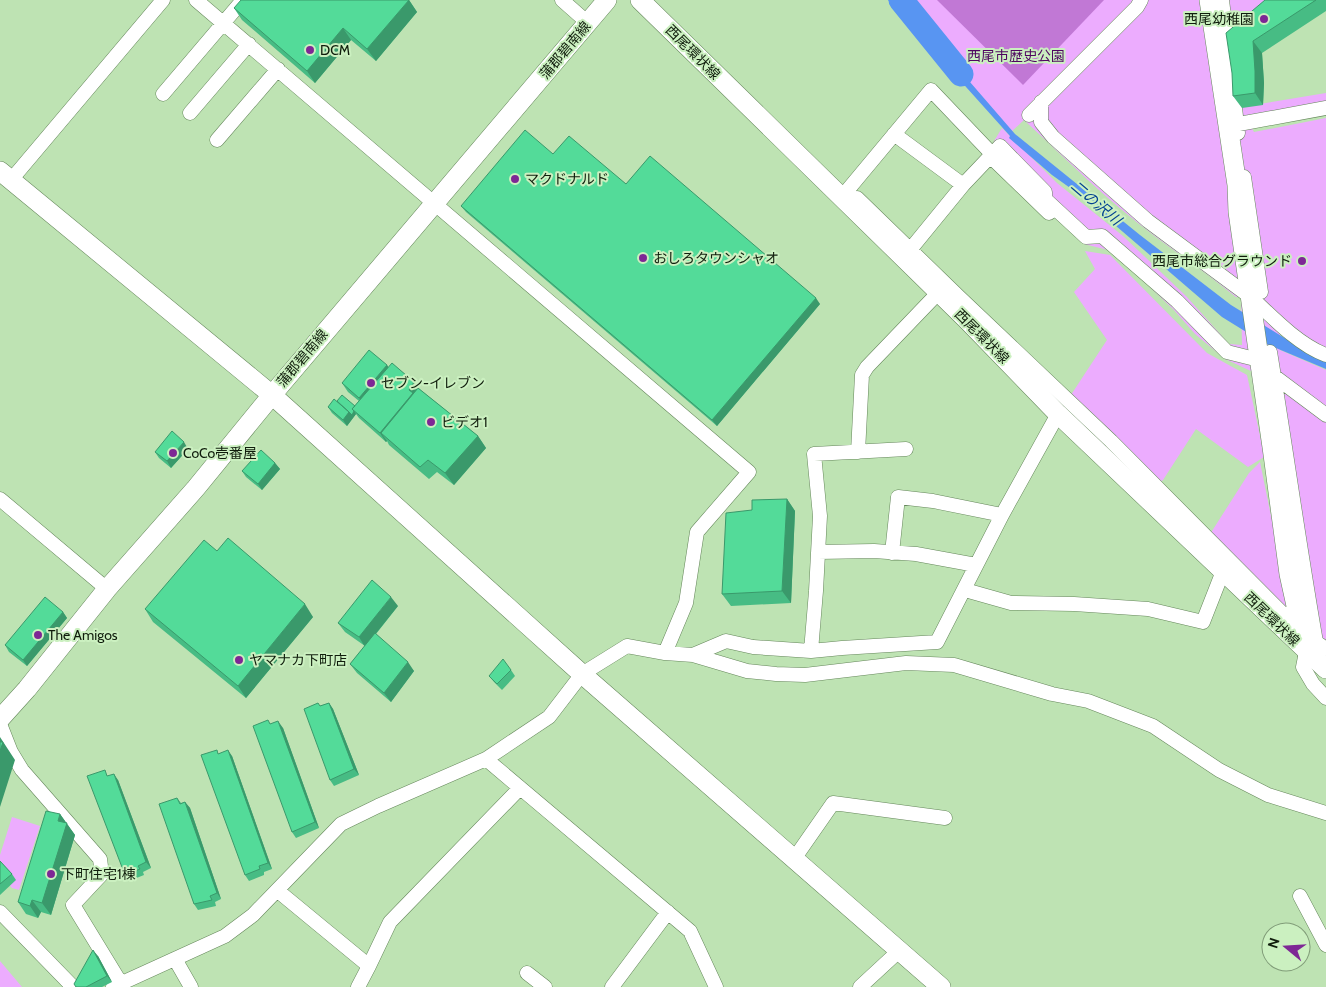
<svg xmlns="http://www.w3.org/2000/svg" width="1326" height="987" font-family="Cabin,'Noto Sans JP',sans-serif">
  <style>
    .green { fill: #ecacfe }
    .forest { fill: #c178d5 }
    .water { fill: #5895f2 }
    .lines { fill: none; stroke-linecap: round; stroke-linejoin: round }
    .river { stroke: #5895f2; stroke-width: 25 }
    .street-casing { stroke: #65875b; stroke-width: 15 }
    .secondary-casing { stroke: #65875b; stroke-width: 20 }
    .street { stroke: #fff; stroke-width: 14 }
    .secondary { stroke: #fff; stroke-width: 19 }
    .wall { fill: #47bc84 }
    .shaded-wall { fill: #3a996b }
    .building { fill: #53db99; stroke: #3a996b }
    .poi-dot { fill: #7e2795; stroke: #cbf0c0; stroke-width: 2 }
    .labels { text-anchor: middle; stroke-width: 4; stroke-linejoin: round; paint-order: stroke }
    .poi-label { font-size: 14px; fill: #101d0c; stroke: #cbf0c0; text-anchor: start }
    .street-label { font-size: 14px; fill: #101d0c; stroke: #cbf0c0 }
    .park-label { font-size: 14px; fill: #4f0660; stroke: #cbf0c0 }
    .water-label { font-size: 15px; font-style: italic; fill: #024091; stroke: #cbf0c0 }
  </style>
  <rect width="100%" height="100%" fill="#bee3b3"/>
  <!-- green -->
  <path class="green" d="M891,0H1273L1242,107L1326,93V104L1247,119L1254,132L1326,118V351L1280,328V350L1326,370V660L1205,542L1249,473L1260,462L1272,521L1264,457L1248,467L1196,429L1163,480L1152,487L1065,404L1107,340L1074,292L1095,269L1085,251L1110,255L1207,353L1247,375L1263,450L1251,371L1225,359L1195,334L1174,310L1112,251L1084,244L991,146L1002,128L1057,183L1123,236L1186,296L1229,344L1242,345L1241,297H1236C1210,276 1182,256 1156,237C1109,202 1067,160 1024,120L1010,133Z
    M12,817L40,826L19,890L12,888L0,875V855Z
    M0,961L22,987H0Z"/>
  <!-- forest -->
  <path class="forest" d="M937,0H1104L1023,85Z"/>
  <!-- water -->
  <path class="water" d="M888,0H899L1015,134L1140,235L1231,305L1304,350L1326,360V369L1264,343L1222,317L1080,195L1052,175L1009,138L1010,136Z"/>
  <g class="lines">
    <!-- river -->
    <path class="river" d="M901,0L961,74"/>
    <!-- street casing -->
    <g class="street-casing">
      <path id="street" d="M196,0L749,472L697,532L686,603L665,653
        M562,0L588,23
        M1222,0L1238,133
        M163,94L243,0
        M1041,102V122L1053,137L1148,221L1245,293
        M190,113L249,44
        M1029,115L1137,7L1141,0
        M1228,126L1326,108
        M894,134L963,185
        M217,140L278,69
        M990,156L1049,213
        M1244,177L1261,292
        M11,180L163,0
        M841,198L931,90L992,154
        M857,198L959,297L1111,441L1293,624L1291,612
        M905,256L963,185L1000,146L1045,192V199L1086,237L1102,236L1177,301L1227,352L1255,359
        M1252,298C1273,318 1299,345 1326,355
        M1270,352C1286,449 1299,545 1316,642L1326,649
        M1274,376L1326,415
        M858,452L862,375L867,367L938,293
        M0,499L107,589
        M818,552L874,551L916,554L976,565
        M892,553L898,497L933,501L1002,515
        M965,590L1011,603L1074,604L1148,609L1203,622L1223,571
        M811,651L816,591L820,516L814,454L906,449
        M1306,652L1303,667L1313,684L1326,698
        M693,655L726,641L753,647L811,651L842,648L937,642L1002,515L1058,414
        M0,724L11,752L22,770L100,859L102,874L73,905L120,982
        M486,759L690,931L716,987
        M794,859L833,803L945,818
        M278,891L369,966L358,987
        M1300,896L1326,945
        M0,912L73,987
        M175,959L191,987
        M369,966L390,922L520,788
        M527,973L545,987
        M113,987L225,936L253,915L341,824L378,806L486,759L549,717L582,674L627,646L665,653L693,655L747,671L776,674L805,675L906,663L954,665L1052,694L1088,701L1153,726L1219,770L1268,795L1326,813
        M612,987L668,912
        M860,987L900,950"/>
    </g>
    <!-- secondary casing -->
    <g class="secondary-casing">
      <path id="secondary" d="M640,0L965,318L1058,414L1326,669
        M1209,0L1237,185L1238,212L1272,447L1289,574L1306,651
        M0,171L272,395L582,674L941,987
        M0,719L27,689L107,589L196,488L272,395L607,0"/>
    </g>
    <!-- street -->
    <use href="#street" class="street"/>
    <!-- secondary -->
    <use href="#secondary" class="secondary"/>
  </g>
  <!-- wall -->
  <path class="wall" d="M409,0L417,12L376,61L351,40L315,83L242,20L234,8Z
    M1265,0H1326V11L1262,53L1264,83L1263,105L1242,108L1233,96Z
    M553,154L626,184L820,304L717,426L466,212L461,206Z
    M387,365L388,367L414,382L418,388L478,436L486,448L454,485L437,472L429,479L389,445L387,441L386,442L359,418L356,414L347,426L332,413L328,407L337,401L355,406L359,401L348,392L342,383Z
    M188,449L171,468L159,458L155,452Z
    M275,463L280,469L262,490L246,477L242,471Z
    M787,499L795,511L791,603L731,606L722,594L752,510Z
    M217,551L313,617L246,698L153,622L145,609Z
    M398,606L376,634L414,671L391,702L357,673L350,664L365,646L345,632L338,623Z
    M63,612L67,618L27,666L9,652L5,645Z
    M511,670L515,676L502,690L494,682L489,676Z
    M329,703L333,709L359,775L334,786L330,780L320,706Z
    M271,724L283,728L319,828L296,838L292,832Z
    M219,753L232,756L272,869L264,872V875L249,881L245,875Z
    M108,776L118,780L151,868L143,872L144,875L129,881L125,875Z
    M177,798L181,803L185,802L190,808L221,899L215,902L216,906L198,910L194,904Z
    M60,814L75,835L51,915L41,912L38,918L26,914L18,902Z
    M0,861L12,874L16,880L0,895Z
    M98,956L112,982L102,987H76Z"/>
  <!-- shaded-wall -->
  <path class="shaded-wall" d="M409,0L417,12L376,61L367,49Z
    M343,28L351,40L315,83L307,71Z
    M1253,41L1262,53L1264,83L1263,105L1255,93Z
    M816,298L820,304L717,426L712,420Z
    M387,365L393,374L366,407L359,398Z
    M414,382L420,391L381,433L387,441L386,442L380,433Z
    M354,411L356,414L347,426L343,420L349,412Z
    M478,436L486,448L454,485L445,473Z
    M184,442L188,449L171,468L167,461Z
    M275,463L280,469L262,490L258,484Z
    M787,499L795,511L791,603L782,591Z
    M391,597L398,606L365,647L359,637Z
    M305,604L313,617L246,698L238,686Z
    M63,612L67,618L27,666L23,660Z
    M408,662L414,671L391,702L384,693Z
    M329,703L333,709L359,775L354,769Z
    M278,721L283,728L319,828L315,822Z
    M0,737L15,760L0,807Z
    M228,750L232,756L272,869L268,863Z
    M114,774L118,780L151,868L146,862Z
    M185,802L190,808L221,899L217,893Z
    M60,814L75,835L51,915L42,903Z
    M32,900L41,912L38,918L30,906Z
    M93,950L98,956L112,982L107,976Z"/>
  <!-- building -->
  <path class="building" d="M241,0H409L367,49L343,28L307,71L234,8Z
    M1265,0H1316L1253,41L1255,71V93L1233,96L1232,73L1226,33Z
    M525,130L553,154L569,136L626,184L650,156L816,298L712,420L461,206Z
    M369,350L387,365L359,398L342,383Z
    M392,363L414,382L409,390L413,393L380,433L352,409Z
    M418,388L478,436L445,473L428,460L420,467L381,433Z
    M342,395L355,406L352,409L354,411L352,415L349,412L337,401Z
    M334,399L349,412L343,420L328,407Z
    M172,431L184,442L167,461L155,452Z
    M261,450L275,463L258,484L242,471Z
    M787,499L782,591L722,594L726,513L752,510V500Z
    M228,538L305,604L238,686L145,609L204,540L217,551Z
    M372,580L391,597L359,637L338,623Z
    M45,597L63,612L23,660L5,645Z
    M375,633L408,662L384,693L350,664Z
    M503,659L511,670L497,684L489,676Z
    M318,703L320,706L329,703L354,769L330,780L304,709Z
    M268,720L270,724L278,721L315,822L292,832L253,726Z
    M0,742H3L0,751Z
    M217,750L218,754L228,750L268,863L259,866L260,869L245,875L201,755Z
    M105,770L107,776L114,774L146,862L138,866L140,869L125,875L87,776Z
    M177,798L180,804L185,802L217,893L210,896L212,900L194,904L159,804Z
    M46,811L60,814L58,821L67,823L42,903L32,900L30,906L18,902Z
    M0,861L12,874L0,884Z
    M93,950L107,976L86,987H76L74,984Z"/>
  <!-- markers -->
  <g class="poi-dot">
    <circle cx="1264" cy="19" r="5"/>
    <circle cx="310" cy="50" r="5"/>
    <circle cx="515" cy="179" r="5"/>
    <circle cx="643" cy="258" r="5"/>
    <circle cx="1302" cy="261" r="5"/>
    <circle cx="371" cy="383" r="5"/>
    <circle cx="431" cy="422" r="5"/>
    <circle cx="173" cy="453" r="5"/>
    <circle cx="38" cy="635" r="5"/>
    <circle cx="239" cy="660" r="5"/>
    <circle cx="51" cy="874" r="5"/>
  </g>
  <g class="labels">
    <!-- poi labels -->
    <g class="poi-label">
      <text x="1254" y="24" text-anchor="end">西尾幼稚園</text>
      <text x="320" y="55">DCM</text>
      <text x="525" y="184">マクドナルド</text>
      <text x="653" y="263">おしろタウンシャオ</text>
      <text x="1292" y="266" text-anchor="end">西尾市総合グラウンド</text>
      <text x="381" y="388">セブン-イレブン</text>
      <text x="441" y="427">ビデオ1</text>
      <text x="183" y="458">CoCo壱番屋</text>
      <text x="48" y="640">The Amigos</text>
      <text x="249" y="665">ヤマナカ下町店</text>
      <text x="61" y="879">下町住宅1棟</text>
    </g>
    <!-- street labels -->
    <g class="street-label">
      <text transform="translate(565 50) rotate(-50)" y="5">蒲郡碧南線</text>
      <text transform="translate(693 52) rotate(45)" y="5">西尾環状線</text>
      <text transform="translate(982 336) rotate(45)" y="5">西尾環状線</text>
      <text transform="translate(302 358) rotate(-50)" y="5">蒲郡碧南線</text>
      <text transform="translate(1272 619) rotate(44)" y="5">西尾環状線</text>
    </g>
    <!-- park labels -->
    <g class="park-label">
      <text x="1016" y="61">西尾市歴史公園</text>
    </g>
    <!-- water labels -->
    <g class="water-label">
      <text transform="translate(1096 203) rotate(40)" y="5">二の沢川</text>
    </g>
  </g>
  <!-- north arrow -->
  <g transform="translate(1286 947) rotate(288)"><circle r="24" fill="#cbf0c0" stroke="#809c78"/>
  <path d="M0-4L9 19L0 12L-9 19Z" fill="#7e2795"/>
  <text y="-8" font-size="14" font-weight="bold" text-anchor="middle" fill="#101d0c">N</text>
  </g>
</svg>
